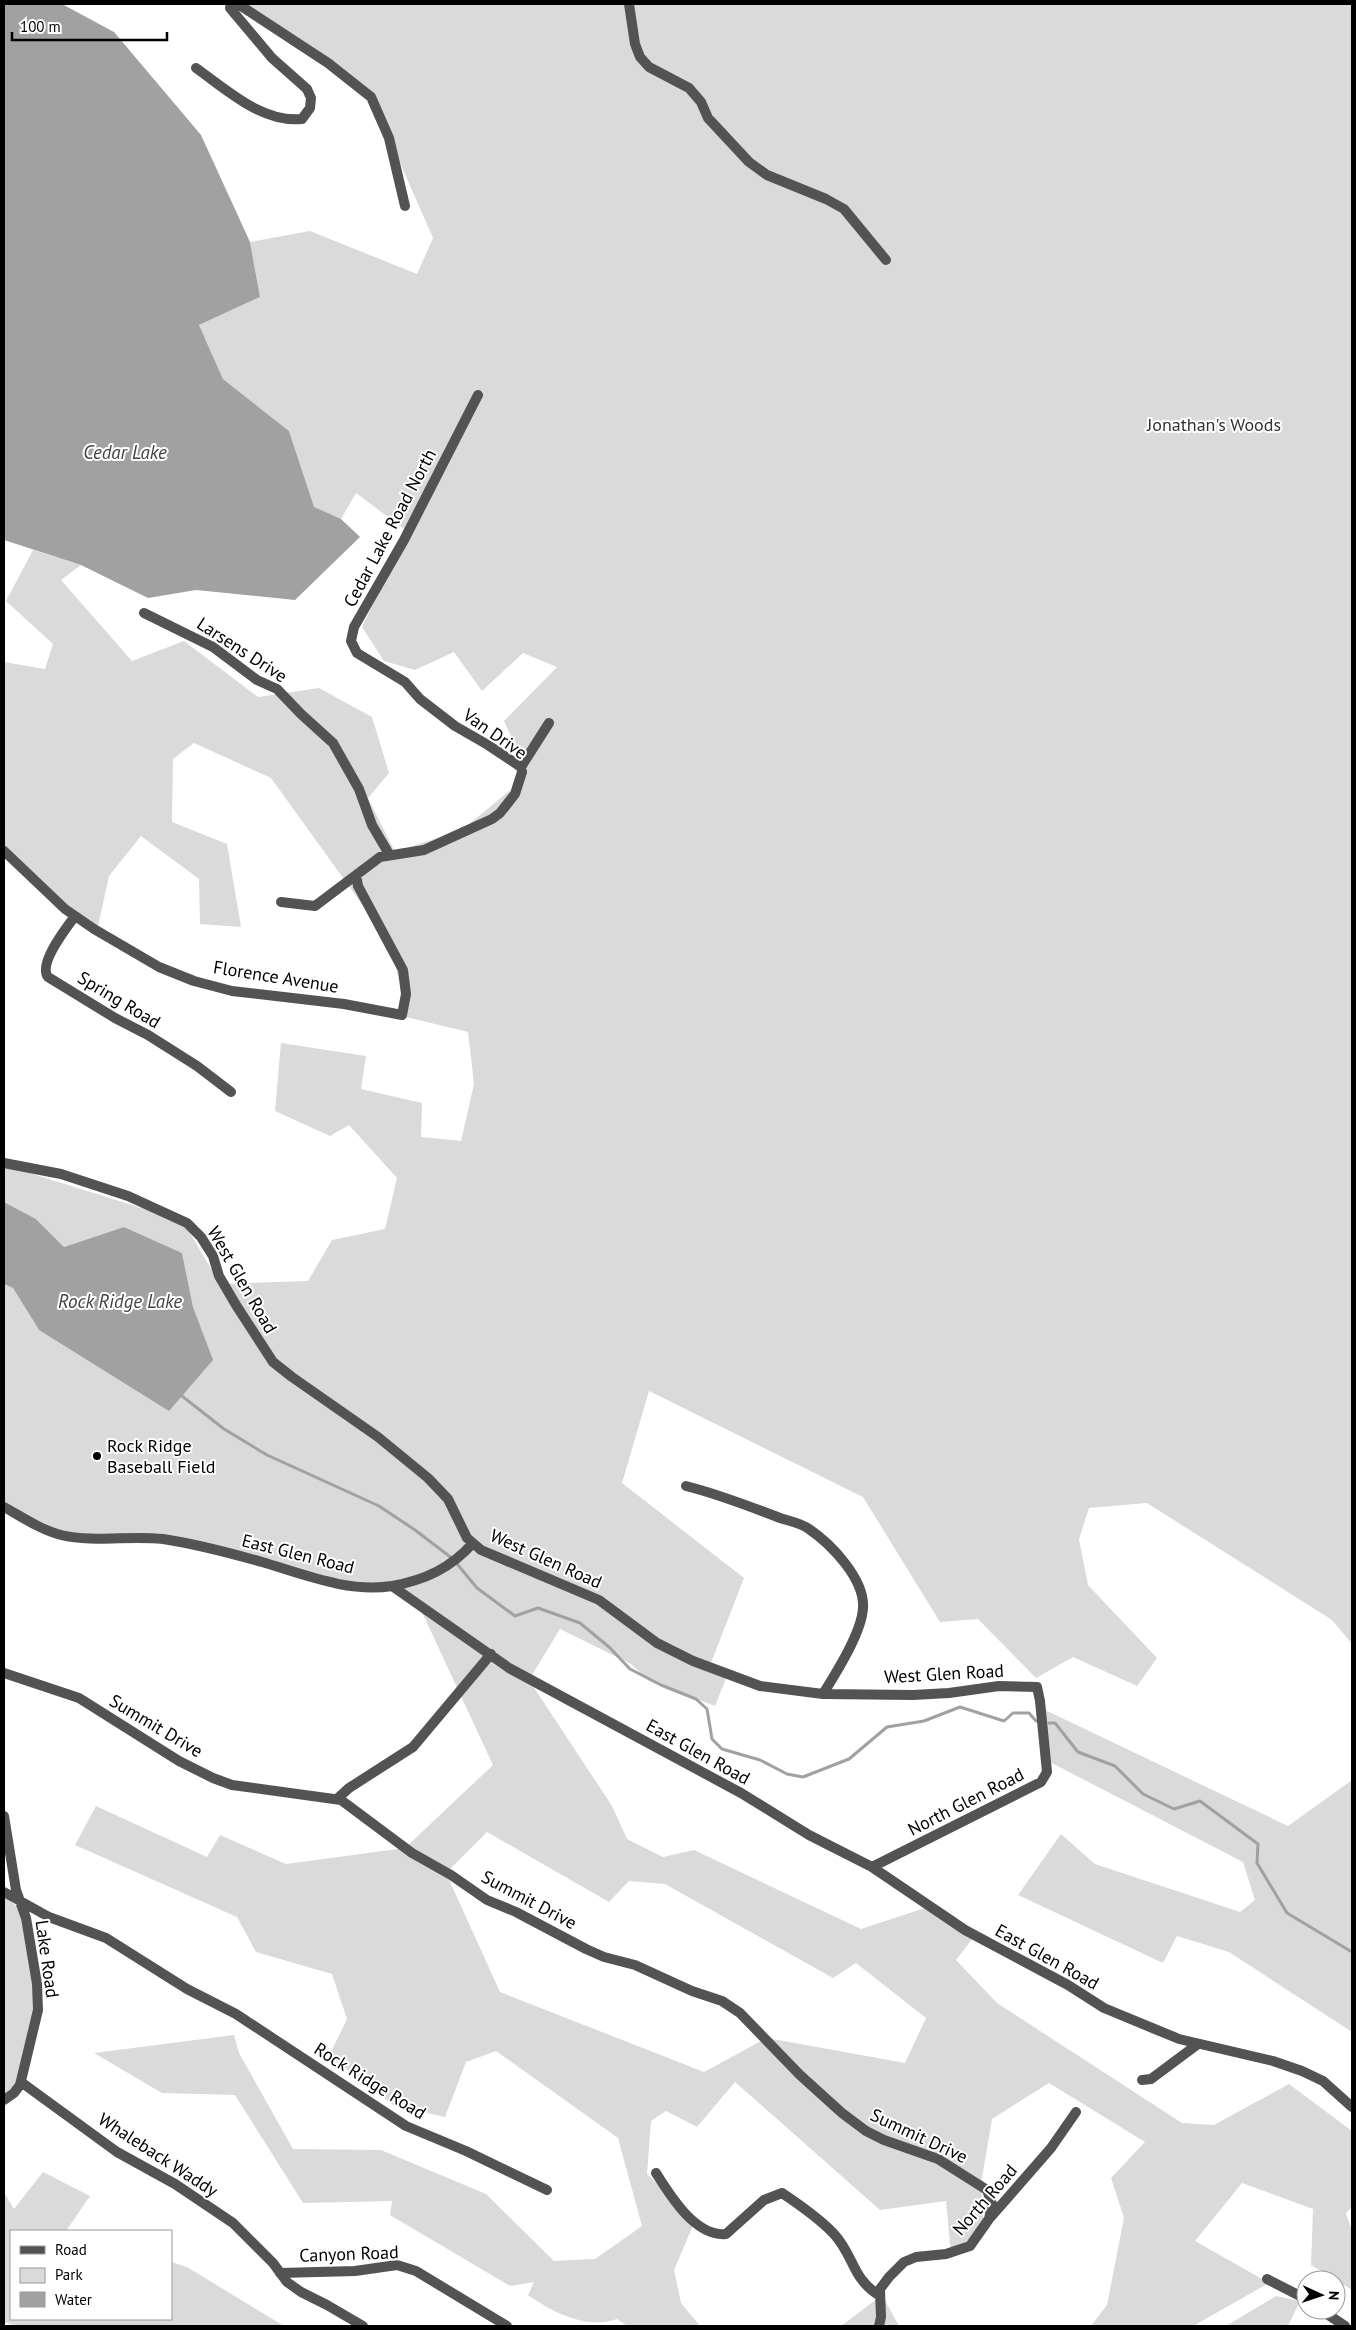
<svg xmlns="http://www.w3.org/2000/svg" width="1356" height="2330" font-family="'PT Sans',sans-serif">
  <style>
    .green { fill: #dadada; fill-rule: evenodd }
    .water { fill: #a1a1a1 }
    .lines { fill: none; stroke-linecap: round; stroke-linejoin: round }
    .stream { stroke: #a1a1a1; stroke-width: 3 }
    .minor { stroke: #535353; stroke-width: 10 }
    .poi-dot { fill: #000; stroke: #fff; stroke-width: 2 }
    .labels { text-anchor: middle; stroke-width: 4; stroke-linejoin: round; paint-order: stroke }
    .park-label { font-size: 18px; fill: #313131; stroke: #fff }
    .street-label { font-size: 18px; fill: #000; stroke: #fff }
    .poi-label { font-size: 18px; fill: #000; stroke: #fff; text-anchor: start }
    .water-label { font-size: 19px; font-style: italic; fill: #424242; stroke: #fff }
  </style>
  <rect width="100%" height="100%" fill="#fff"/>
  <!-- green -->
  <path class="green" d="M238,4H1352V1644L1332,1620L1147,1503L1089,1508L1079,1539L1088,1585L1157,1658L1137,1686L1073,1657L1036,1678L978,1619L940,1622L863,1497L649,1391L622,1483L744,1578L709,1668L727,1676L715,1706L649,1681L631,1664L560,1629L529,1680L612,1806L627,1839L663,1857L694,1850L861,1929L931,1906L976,1934L956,1960L997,2003L1182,2123L1214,2125L1289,2084L1352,2131V2207L1346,2213L1352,2231V2290L1311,2265L1313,2209L1242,2183L1195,2241L1269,2283L1193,2326H1091L1107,2305L1124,2218L1111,2178L1145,2142L1049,2083L992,2119L981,2184L984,2229L951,2254L946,2201L880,2210L735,2082L697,2127L666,2111L651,2121L647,2174L695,2221L674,2270L681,2303L700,2326H627L617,2319C587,2330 552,2312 528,2295L534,2282L510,2286L390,2215L392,2201L303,2203L235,2095L162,2093L94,2053L234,2035L239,2053L293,2149L381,2150L486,2194L554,2261L595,2259L642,2226L618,2138L496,2051L466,2062L445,2117L393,2105L329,2056L347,2019L332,1974L256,1952L237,1917L75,1845L96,1806L207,1857L220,1835L286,1864L405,1848L493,1765L414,1595L300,1578L179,1542L58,1537L4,1508V1284L13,1288L39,1330L212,1360L193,1307L182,1253L124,1227L64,1247L36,1219L4,1202V1165L183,1221L220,1284L308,1281L332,1240L385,1229L397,1178L349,1125L330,1136L275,1111L281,1043L366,1056L361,1089L422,1103L421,1137L461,1141L474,1084L468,1032L406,1017L392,946L271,778L194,743L173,759L172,822L227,844L241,927L200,924L199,879L141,836L109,876L97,931L4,852V662L45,669L53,644L6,601L33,550L81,565L61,580L132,661L184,641L258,697L319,688L372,717L389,773L368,798L395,852L437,838L469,824L523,780L527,772L504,721L557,667L523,653L482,691L454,652L415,670L384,661L362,627L408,532L356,493L341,519L314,508L289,431L223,379L205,338L201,336L199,325L260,297L250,242L310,231L417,274L433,238L382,122L364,94ZM487,1832L609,1902L629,1881L665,1884L833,1978L856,1963L926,2018L905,2063L767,2038L704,2072L500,1992L446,1873Z
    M1043,1709L1288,1826L1352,1780V2032L1229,1952L1177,1936L1163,1963L1018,1895L1061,1834L1095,1864L1240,1912L1255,1900L1243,1862L1044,1759Z
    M4,1895L22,1911L40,2005L17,2089L4,2096Z
    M43,2172L90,2196L66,2231H11V2319H171V2262L187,2267L284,2326H16L4,2322V2192L14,2209Z
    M882,2295L899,2326H841Z
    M1276,2296L1300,2301L1288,2326H1226Z"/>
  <!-- water -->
  <path class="water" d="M4,4H62L114,32L201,135L250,242L260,297L199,325L223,379L289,431L314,507L341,519L360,537L295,600L196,590L148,598L81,565L4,540Z
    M4,1202L36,1219L64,1247L124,1227L182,1253L193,1307L213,1360L169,1411L39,1330L13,1288L4,1284Z"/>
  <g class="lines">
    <!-- stream -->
    <path class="stream" d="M182,1396L224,1429L267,1455L379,1506L415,1530L453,1559L477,1588L515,1616L538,1608L580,1623L609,1647L630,1669L661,1685L696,1699L707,1709L712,1739L722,1749L760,1760L787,1774L803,1777L849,1759L887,1727L924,1721L960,1707L1004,1721L1013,1713H1029L1036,1721
      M1049,1723H1055L1078,1752L1115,1766L1143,1794L1174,1809L1200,1801L1258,1844L1257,1863L1287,1913L1352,1952"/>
    <!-- minor -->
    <path class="minor" d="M238,4L328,63L371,97L389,138L405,206
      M629,4L635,44L640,57L649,67L689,88L701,102L708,118L749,162L767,175L826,199L844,209L886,260
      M196,68C227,90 262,123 302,119L310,108L311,98L307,89L272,58L230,8L231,4
      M144,613L213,647L257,680L277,689L301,714L333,743L359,789L372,825L389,854
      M521,767L549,723
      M4,851L65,909L94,929L159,967L194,981L232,991L344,1004L402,1015L406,994L403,970L358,886L356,875
      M281,902L315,906L380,857L424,850L492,819L500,813L515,794L522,772L521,767L488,745L455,726L420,699L405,682L357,653L351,641L354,627L404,540L478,395
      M75,916C66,928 38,964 48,977L115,1018L148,1035L197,1066L231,1092
      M4,1163L61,1174L128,1196L187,1223L201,1237L213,1256L219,1276L236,1305L273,1362L292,1377L378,1437L428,1478L448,1499L467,1538L481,1550L599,1600L657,1643L693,1661L760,1686L823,1694L913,1695L949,1693L999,1686L1037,1687L1040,1701L1047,1772L1041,1782L872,1867
      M686,1486C718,1494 749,1506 780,1518C789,1521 801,1523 809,1529C831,1544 865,1579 863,1608C862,1632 836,1673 823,1694
      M4,1507C22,1517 41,1530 61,1535C94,1543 129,1535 163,1539C197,1544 230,1553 262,1562C303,1574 348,1593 392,1586C425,1580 451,1568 473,1543
      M392,1586L509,1668L741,1793L809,1835L872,1867L965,1930L1068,1985L1104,2008L1179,2039L1273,2061L1302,2071L1323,2081L1352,2107
      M4,1673L79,1698L179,1761L213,1778L232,1785L341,1800L412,1853L451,1875L487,1900L516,1912L586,1949L604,1957L635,1965L692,1991L722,2001L740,2013L800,2075L842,2113L866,2131L884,2140L938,2159L987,2190L992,2204L989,2219
      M337,1799L349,1788L413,1747L491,1654
      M4,1816L16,1890L26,1918L37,1984L38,2010L20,2085L14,2093L4,2100
      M4,1892L49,1917L106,1938L187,1989L236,2014L406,2126L466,2151L547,2190
      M1142,2080L1151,2079L1198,2044
      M21,2082L117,2152L175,2184L233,2223L273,2263L287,2282L301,2292L327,2305L363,2326
      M656,2173C670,2195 695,2237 726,2234L764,2200L782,2193C800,2205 820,2219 834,2234C855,2257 851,2278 880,2296
      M280,2273L355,2271L397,2265L416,2271L507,2326
      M1267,2279L1306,2299
      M1321,2310L1345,2326
      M879,2326L881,2317L880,2289L889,2277L904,2262L916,2257L946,2254L970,2246L989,2219L1051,2148L1076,2112"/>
  </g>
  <!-- markers -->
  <circle class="poi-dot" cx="97" cy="1456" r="5"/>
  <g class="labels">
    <!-- park labels -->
    <g class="park-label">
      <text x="1214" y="431">Jonathan's Woods</text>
    </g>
    <!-- street labels -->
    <g class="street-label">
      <text transform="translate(390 528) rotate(-62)" y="6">Cedar Lake Road North</text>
      <text transform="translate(242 650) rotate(33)" y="6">Larsens Drive</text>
      <text transform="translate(495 734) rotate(35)" y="6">Van Drive</text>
      <text transform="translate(276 977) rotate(9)" y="6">Florence Avenue</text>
      <text transform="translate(119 1000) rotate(31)" y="6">Spring Road</text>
      <text transform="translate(242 1280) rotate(60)" y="6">West Glen Road</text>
      <text transform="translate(298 1554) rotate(14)" y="6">East Glen Road</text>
      <text transform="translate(546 1559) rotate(24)" y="6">West Glen Road</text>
      <text transform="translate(944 1674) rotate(-3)" y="6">West Glen Road</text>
      <text transform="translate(156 1726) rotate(31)" y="6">Summit Drive</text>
      <text transform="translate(698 1752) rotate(29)" y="6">East Glen Road</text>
      <text transform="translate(966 1802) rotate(-27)" y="6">North Glen Road</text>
      <text transform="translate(529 1900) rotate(28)" y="6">Summit Drive</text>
      <text transform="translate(1047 1957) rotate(29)" y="6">East Glen Road</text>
      <text transform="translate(47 1959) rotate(82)" y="6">Lake Road</text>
      <text transform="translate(370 2081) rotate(32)" y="6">Rock Ridge Road</text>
      <text transform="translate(919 2136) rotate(25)" y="6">Summit Drive</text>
      <text transform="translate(158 2155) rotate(33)" y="6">Whaleback Waddy</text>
      <text transform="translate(985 2200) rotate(-49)" y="6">North Road</text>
      <text transform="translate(349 2254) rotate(-2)" y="6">Canyon Road</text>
    </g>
    <!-- poi labels -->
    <g class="poi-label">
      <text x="107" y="1452">Rock Ridge<tspan x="107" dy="21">Baseball Field</tspan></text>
    </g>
    <!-- water labels -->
    <g class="water-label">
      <text x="125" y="459">Cedar Lake</text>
      <text x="120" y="1308">Rock Ridge Lake</text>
    </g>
  </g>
  <!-- border -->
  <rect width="1356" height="2330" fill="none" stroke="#000000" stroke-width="10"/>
  <!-- legend -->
  <rect x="10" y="2230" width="162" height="90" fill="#ffffff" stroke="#999999"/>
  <rect x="20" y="2246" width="25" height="8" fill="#535353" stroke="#999999"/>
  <text x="55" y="2255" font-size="15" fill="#000000">Road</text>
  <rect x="20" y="2268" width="25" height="15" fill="#dadada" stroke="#999999"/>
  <text x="55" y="2280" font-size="15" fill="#000000">Park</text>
  <rect x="20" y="2292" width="25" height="15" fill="#a1a1a1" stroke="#999999"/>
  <text x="55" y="2305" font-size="15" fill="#000000">Water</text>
  <!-- north arrow -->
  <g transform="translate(1321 2295) rotate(93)"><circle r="24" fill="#ffffff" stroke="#999999"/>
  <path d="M0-4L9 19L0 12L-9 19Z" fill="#000000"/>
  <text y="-8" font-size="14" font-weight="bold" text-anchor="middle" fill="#000000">N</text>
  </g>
  <!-- scale -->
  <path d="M12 32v8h155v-8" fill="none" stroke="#000000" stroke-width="2.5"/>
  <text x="20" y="32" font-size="15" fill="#000000" stroke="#ffffff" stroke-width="4" paint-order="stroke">100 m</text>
</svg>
